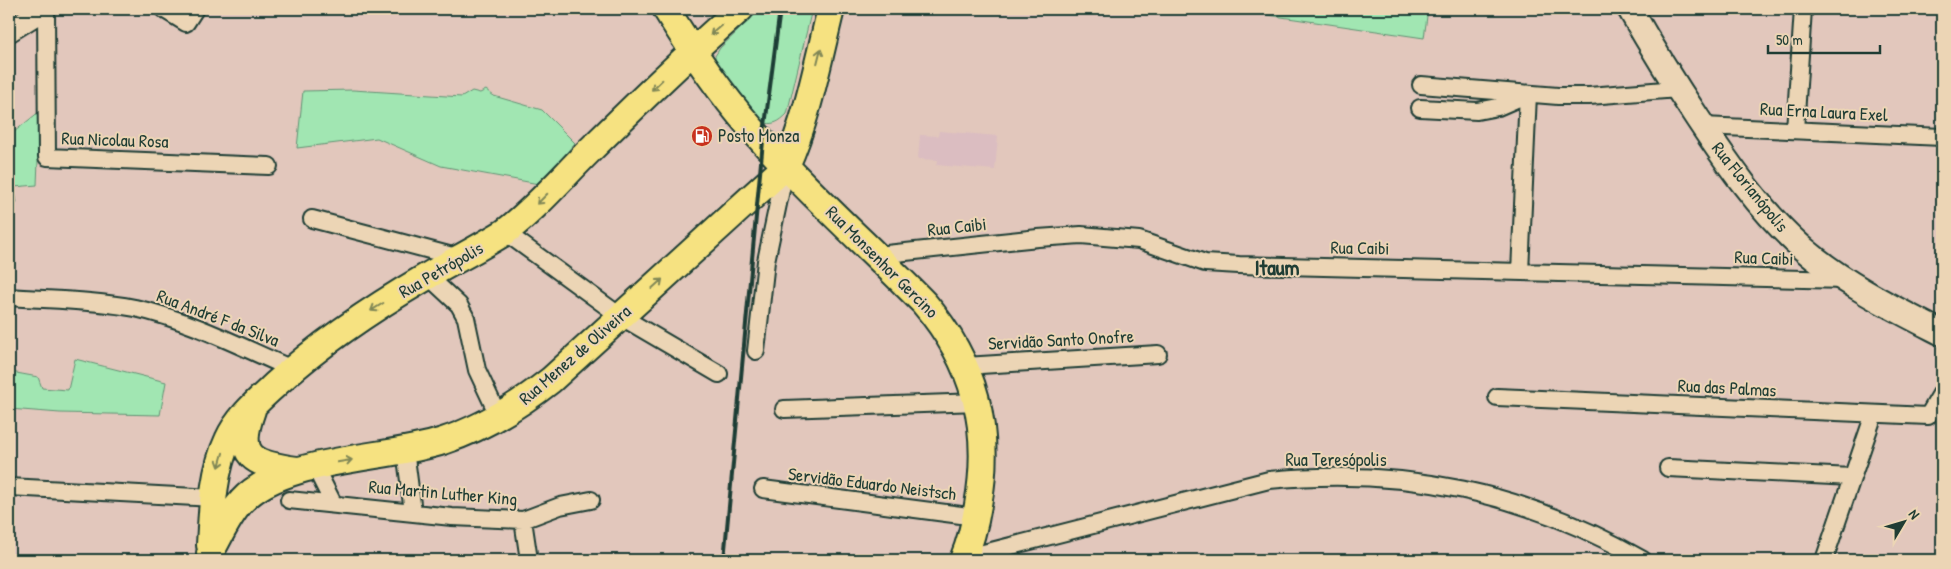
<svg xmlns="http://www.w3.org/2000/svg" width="1951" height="569" font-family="'Patrick Hand',sans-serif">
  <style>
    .built { fill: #dbbdc1 }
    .green { fill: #a1e6b2; stroke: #609273 }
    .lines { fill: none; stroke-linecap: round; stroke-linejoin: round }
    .minor-casing { stroke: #1f3d34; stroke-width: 20 }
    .tertiary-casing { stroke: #1f3d34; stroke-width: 25 }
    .secondary-casing { stroke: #1f3d34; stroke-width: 28 }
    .primary-casing { stroke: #1f3d34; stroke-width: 30 }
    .minor { stroke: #ecd5b5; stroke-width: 16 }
    .tertiary { stroke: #ecd5b5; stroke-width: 21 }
    .secondary { stroke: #ecd5b5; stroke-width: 24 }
    .primary { stroke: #f6e281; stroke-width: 26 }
    .rail { stroke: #1f3d34; stroke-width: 4 }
    .oneway { stroke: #808757 }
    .labels { text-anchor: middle; stroke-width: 4; stroke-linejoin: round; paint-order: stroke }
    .street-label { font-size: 18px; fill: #1f3d34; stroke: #ecd5b5 }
    .poi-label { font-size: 18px; fill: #1f3d34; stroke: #ecd5b5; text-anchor: start }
    .district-label { font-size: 22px; font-weight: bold; fill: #1f3d34; stroke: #ecd5b5 }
  </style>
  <rect width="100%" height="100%" fill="#e2c7bc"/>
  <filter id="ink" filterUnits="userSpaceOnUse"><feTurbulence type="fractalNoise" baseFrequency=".02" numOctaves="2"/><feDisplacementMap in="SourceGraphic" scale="10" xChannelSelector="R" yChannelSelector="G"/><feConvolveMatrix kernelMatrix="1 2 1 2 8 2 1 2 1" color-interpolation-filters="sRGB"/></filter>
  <g filter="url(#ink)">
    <!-- built -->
    <path class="built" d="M939,131L998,136L995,170L936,165L938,160L918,159L920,135L938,136Z"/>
    <!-- green -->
    <path class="green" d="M761,9H812L787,114C779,122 774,125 762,123L715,65V56L720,48Z
      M1227,9H1428L1424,38Z
      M353,90L462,97L472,91L480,93L486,90L494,96L542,110L575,143L539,184L441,166L377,138L297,148L303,91Z
      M40,111L37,185L14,187L17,203L9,201V136Z
      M75,359L166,382L160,415L60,413L9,409V373L11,372L38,377L42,388L68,390Z"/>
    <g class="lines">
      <!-- minor casing -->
      <g class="minor-casing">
        <path id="minor" d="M46,9L47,157L269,166
          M163,9L186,23L195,9
          M1421,85L1558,96H1589L1678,89
          M1420,108L1477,111L1498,107L1528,94L1520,272
          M1703,126L1942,137
          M1795,130L1803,9
          M312,219L460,258
          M505,232L620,316L719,374
          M877,255L1038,238L1081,235L1139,240L1205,263L1239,265L1846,280
          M428,276L459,305L466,318L477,370L499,417
          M9,297C50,300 94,300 135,308C190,320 241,347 292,369
          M756,351L766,261L786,166
          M965,366L1158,354
          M1497,397L1928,416L1942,392
          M784,409L978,402
          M405,450L413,512
          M315,467L333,503
          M1668,468L1852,477
          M9,487L214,498
          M763,489L976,517
          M289,500L452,517L523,520L560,506L591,500
          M523,520L529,560
          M964,558L1269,480C1405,467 1525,492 1643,560
          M1824,560L1874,414"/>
      </g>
      <!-- tertiary casing -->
      <g class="tertiary-casing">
        <path id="tertiary" d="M9,31L44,9"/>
      </g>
      <!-- secondary casing -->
      <g class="secondary-casing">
        <path id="secondary" d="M1630,9C1651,46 1674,83 1698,119C1728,164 1759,209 1800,246C1842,283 1893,308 1942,333"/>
      </g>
      <!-- primary casing -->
      <g class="primary-casing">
        <path id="primary" d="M666,9C691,50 718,90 750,127C804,189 866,244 924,303C975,363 992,428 978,505C975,523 970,543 963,560
          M252,410C235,458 253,464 297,470
          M210,545C212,510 213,472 228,440C238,417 259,400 277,383C322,342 373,308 426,277C452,262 479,248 505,232C535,209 560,180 587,153C637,104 687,55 740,9
          M210,553C220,536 228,516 242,501C282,457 386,460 443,441C483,428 518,406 551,380L786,166C808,117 818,61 831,9"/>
      </g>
      <!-- minor -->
      <use href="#minor" class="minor"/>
      <!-- tertiary -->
      <use href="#tertiary" class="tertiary"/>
      <!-- secondary -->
      <use href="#secondary" class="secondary"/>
      <!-- primary -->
      <use href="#primary" class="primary"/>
      <!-- rail -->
      <path class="rail" d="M724,560L763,141L780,9"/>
    </g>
    <!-- one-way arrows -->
    <defs><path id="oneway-shaft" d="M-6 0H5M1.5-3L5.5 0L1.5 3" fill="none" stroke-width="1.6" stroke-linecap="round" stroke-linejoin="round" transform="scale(1.25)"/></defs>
    <g class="oneway">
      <use href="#oneway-shaft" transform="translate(716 30) rotate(139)"/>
      <use href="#oneway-shaft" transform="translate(819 56) rotate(-76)"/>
      <use href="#oneway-shaft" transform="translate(657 85) rotate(136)"/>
      <use href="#oneway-shaft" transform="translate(542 199) rotate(135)"/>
      <use href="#oneway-shaft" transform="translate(657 284) rotate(-42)"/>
      <use href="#oneway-shaft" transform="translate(377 307) rotate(148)"/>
      <use href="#oneway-shaft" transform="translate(221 460) rotate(106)"/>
      <use href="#oneway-shaft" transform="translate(345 461) rotate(-10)"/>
    </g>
  </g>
  <!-- icons -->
  <defs>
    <g id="fuel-disc" transform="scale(1.125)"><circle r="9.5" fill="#c8321e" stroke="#ecd5b5"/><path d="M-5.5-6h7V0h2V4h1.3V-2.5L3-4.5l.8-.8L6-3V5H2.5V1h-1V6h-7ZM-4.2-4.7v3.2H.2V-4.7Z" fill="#fff"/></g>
  </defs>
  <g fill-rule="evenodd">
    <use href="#fuel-disc" x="702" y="136"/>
  </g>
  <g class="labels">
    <!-- street labels -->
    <g class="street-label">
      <text transform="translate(1824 112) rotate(3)" y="6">Rua Erna Laura Exel</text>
      <text transform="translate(115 140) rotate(2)" y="6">Rua Nicolau Rosa</text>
      <text transform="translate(1750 187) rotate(51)" y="6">Rua Florianópolis</text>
      <text transform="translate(957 227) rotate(-6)" y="6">Rua Caibi</text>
      <text transform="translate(1360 248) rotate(1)" y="6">Rua Caibi</text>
      <text transform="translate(1764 258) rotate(2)" y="6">Rua Caibi</text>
      <text transform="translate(882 262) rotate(45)" y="6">Rua Monsenhor Gercino</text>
      <text transform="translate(441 270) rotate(-30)" y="6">Rua Petrópolis</text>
      <text transform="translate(218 318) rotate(21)" y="6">Rua André F da Silva</text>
      <text transform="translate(1061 340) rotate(-3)" y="6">Servidão Santo Onofre</text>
      <text transform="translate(575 355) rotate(-41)" y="6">Rua Menez de Oliveira</text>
      <text transform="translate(1727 388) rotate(3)" y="6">Rua das Palmas</text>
      <text x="1336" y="466">Rua Teresópolis</text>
      <text transform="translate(872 484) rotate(7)" y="6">Servidão Eduardo Neistsch</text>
      <text transform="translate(443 493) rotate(5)" y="6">Rua Martin Luther King</text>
    </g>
    <!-- poi labels -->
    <g class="poi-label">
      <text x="718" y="142">Posto Monza</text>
    </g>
    <!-- district labels -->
    <g class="district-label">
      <text x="1277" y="275">Itaum</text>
    </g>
  </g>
  <!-- margin -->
  <rect width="1951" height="569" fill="none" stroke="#ecd5b5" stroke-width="30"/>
  <rect x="15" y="15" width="1921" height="539" fill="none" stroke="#1f3d34" stroke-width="2" filter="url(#ink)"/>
  <!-- north arrow -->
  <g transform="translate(1904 522) rotate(52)" stroke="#ecd5b5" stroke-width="4" paint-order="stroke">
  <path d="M0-4L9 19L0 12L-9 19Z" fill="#1f3d34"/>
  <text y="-8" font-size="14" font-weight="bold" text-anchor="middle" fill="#1f3d34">N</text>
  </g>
  <!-- scale -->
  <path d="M1768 45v8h112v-8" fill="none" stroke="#1f3d34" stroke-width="2.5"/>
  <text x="1776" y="45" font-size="15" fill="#1f3d34" stroke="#ecd5b5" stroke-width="4" paint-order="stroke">50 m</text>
</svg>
